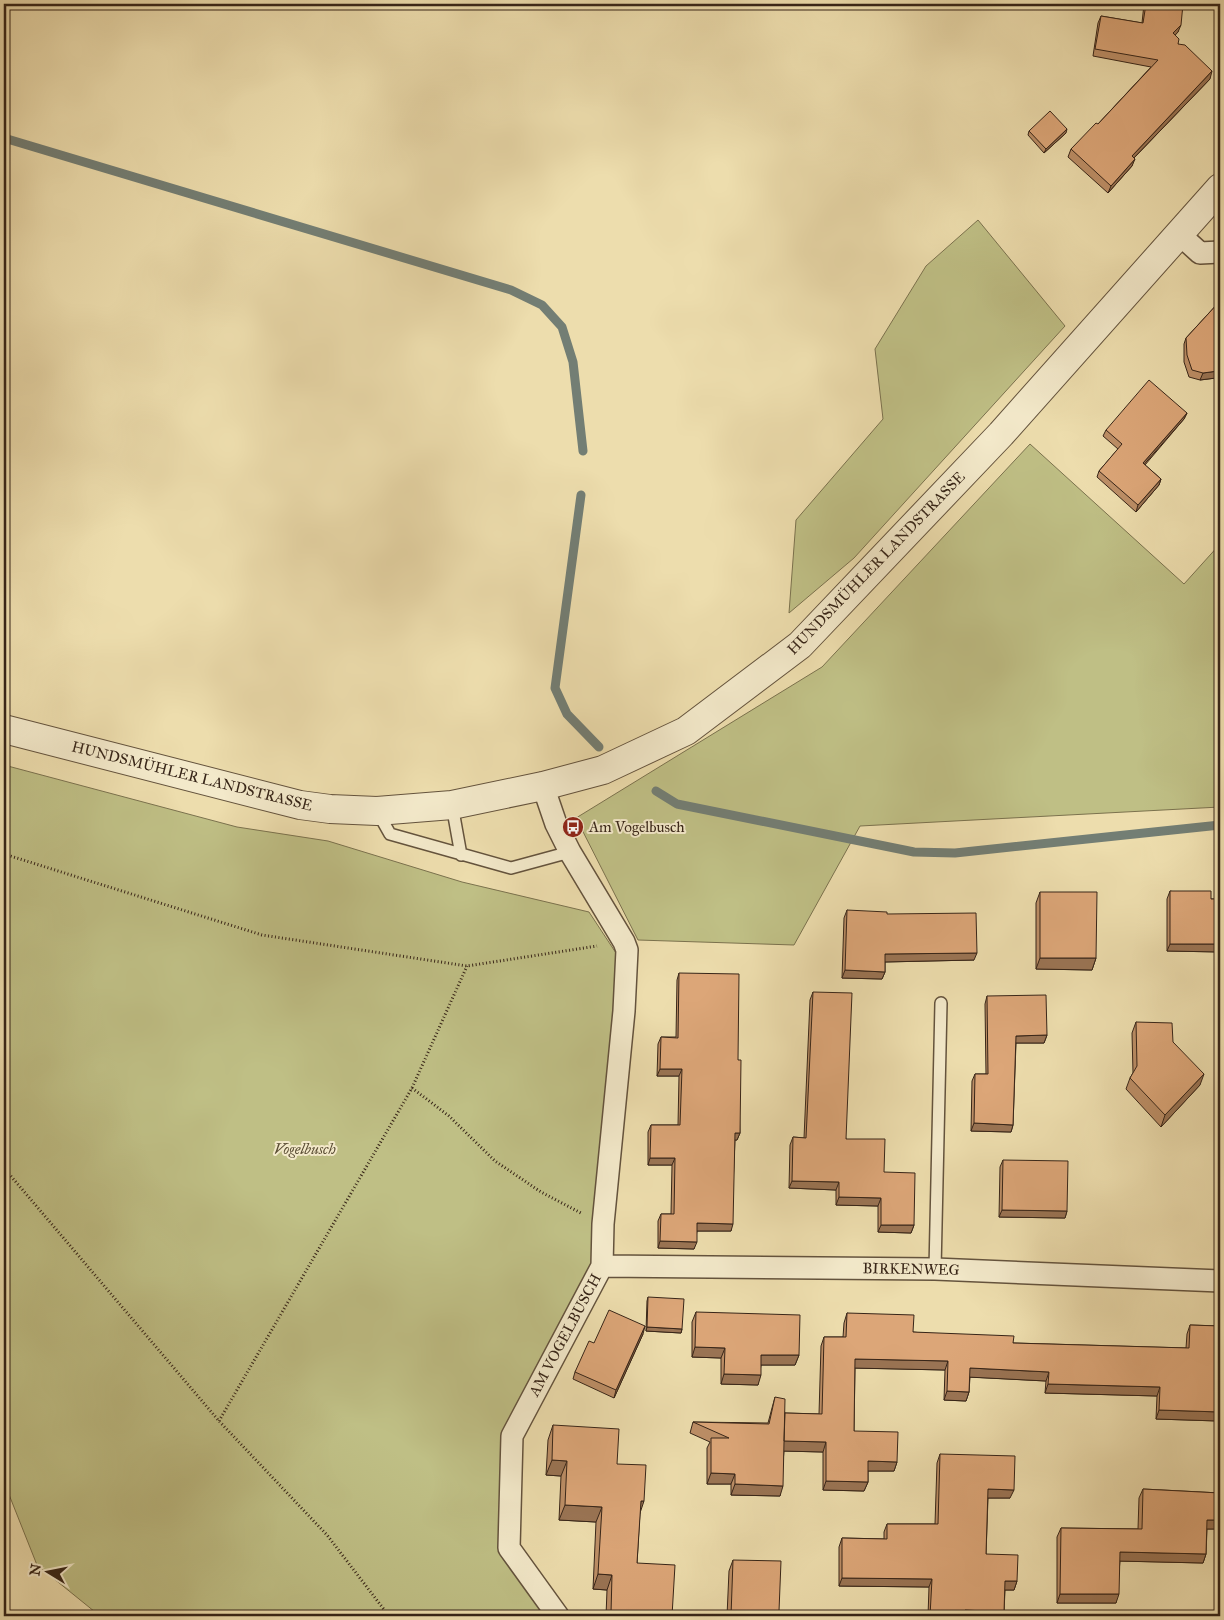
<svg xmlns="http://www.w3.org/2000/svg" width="1224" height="1620" font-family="'IM FELL Great Primer',serif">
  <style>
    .green { fill: #bfbf85; stroke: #7b724e }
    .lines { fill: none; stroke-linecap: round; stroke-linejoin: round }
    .stream { stroke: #737e74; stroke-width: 9 }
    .service-casing { stroke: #64533d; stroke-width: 14 }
    .minor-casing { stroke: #64533d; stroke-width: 24 }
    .tertiary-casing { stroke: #64533d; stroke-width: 30 }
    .path { stroke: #372518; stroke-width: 3; stroke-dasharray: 1 2.5; stroke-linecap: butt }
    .service { stroke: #f3e9ca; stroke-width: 11 }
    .minor { stroke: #f3e9ca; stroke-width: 21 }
    .tertiary { stroke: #f3e9ca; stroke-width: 28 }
    .wall { fill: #bd8f67; stroke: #372518 }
    .shaded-wall { fill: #9a7454; stroke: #372518 }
    .building { fill: #dca678; stroke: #372518 }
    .labels { text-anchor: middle; stroke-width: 4; stroke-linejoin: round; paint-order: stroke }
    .street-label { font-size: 15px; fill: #372518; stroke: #f3e9ca }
    .poi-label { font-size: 15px; fill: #372518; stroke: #f3e9ca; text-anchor: start }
    .park-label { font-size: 15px; font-style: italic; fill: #594c33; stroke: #f3e9ca }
  </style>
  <rect width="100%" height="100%" fill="#edddad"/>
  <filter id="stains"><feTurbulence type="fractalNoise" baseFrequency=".004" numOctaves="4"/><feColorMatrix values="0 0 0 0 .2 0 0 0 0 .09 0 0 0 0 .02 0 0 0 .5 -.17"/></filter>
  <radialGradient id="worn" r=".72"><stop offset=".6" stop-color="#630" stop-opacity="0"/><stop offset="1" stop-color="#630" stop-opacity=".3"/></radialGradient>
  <!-- green -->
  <path class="green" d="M978,220L1065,326L854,558L789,613L796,520L883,419L875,349L926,266Z
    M1030,444L1184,584L1220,544V807L860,826L794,945L638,940L576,818L822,667Z
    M4,765L237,827L328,841L462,882L589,912L616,953L601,1251L505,1434L500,1545L546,1616H100L37,1565L4,1482Z"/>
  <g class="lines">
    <!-- stream -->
    <path class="stream" d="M4,138L511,290L542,305L562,327L573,362L583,451
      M581,495L555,688L567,714L599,747
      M656,791L677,804L914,852L955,853L1220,825"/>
    <!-- service casing -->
    <g class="service-casing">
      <path id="service" d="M452,805L461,855
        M377,811L390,834L511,868L570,852
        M935,1269L941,1003"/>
    </g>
    <!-- minor casing -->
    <g class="minor-casing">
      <path id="minor" d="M1179,234L1200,253L1220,252
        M543,786L556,824L570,852L624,942L627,950L624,1011L603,1224L602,1266L512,1436L509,1548L558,1616
        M602,1266L935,1269L1220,1281"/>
    </g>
    <!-- tertiary casing -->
    <g class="tertiary-casing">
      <path id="tertiary" d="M4,729L300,805L330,809L377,811L452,805L543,786L603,770L686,731L800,645L1001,434L1220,188"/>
    </g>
    <!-- path -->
    <path class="path" d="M4,854L262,935L467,966L597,946
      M412,1088L449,1116L495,1161L541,1192L581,1213
      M4,1168L219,1421L327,1535L389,1616
      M219,1421L412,1088L467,966"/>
    <!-- service -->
    <use href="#service" class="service"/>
    <!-- minor -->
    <use href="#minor" class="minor"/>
    <!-- tertiary -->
    <use href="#tertiary" class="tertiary"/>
  </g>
  <!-- wall -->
  <path class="wall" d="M1144,4H1183L1178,32L1175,35L1178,44L1210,79L1134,158L1132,166L1108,193L1068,157L1071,149L1098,124L1151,67L1093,56L1098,23L1101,16L1142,23Z
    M1215,4H1220V8L1218,6Z
    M1029,131L1066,133L1044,153L1028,135Z
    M1220,301V382L1216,378L1200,380L1189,377L1184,362V344L1186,338Z
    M1187,413L1184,419L1145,465L1161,479L1159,485L1136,512L1097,477L1099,471L1118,449L1103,436L1106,430Z
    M1170,891L1211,899H1220V952L1167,951V899Z
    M1040,892L1096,958L1092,970L1036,969V903Z
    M847,910L974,960L885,962V972L882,979L842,978L844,918Z
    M679,973L738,1060L740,1133L737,1140H735L731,1231H697L694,1249L658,1248V1221L661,1214H671L672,1165H648V1132L651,1125H678L679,1076H657L658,1044L661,1037H676L677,980Z
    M813,992L846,1139L884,1172L914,1225L911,1233L878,1232V1206L836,1205V1190L789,1188L790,1145L793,1137L804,1138L810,1000Z
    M987,996L1047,1035L1044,1043H1016L1013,1125L1011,1132L971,1131L972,1081L975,1074H986L985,1004Z
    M1136,1022L1173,1042L1200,1085L1161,1127L1126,1089L1130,1078L1133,1073L1132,1033Z
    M1003,1160L1067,1211L1065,1218L999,1217L1000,1167Z
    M648,1297L682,1329L681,1333L646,1331L647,1301Z
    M696,1312L799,1355L795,1365H761L758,1385L721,1384V1358L692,1357V1322Z
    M847,1313L913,1332L1013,1343L1186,1348L1187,1334L1190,1325L1220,1326V1414L1218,1421L1156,1419L1157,1396L1045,1393L1046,1381L970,1377L969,1392L966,1401L944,1400L945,1370L855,1368L854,1431L897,1462L894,1471H868V1482L864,1491L823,1490V1452L784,1451L780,1496L731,1495V1484H707V1448L710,1442L690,1433L693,1422L768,1423L772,1408L775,1397L785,1413L819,1414L821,1346L824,1337H843L844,1323Z
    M643,1334L614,1398L573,1379L575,1372L594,1343Z
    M553,1425L617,1464L640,1512L637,1563L672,1616H606L607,1590L593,1589L596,1522L559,1520L561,1476L546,1475L548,1440Z
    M940,1454L1010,1498H988L986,1554L1017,1581L1014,1590H1005L1004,1612L1002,1616H928L929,1587L839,1586V1547L842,1538L884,1539V1532L887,1524H935L937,1463Z
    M1143,1489L1220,1493V1529H1207L1206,1554L1203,1563L1120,1561L1116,1603H1057V1537L1061,1528L1138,1529L1139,1498Z
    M733,1560L779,1611L789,1616H727L729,1571Z"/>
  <!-- shaded-wall -->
  <path class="shaded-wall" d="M1181,25L1178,32L1170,41L1173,33Z
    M1212,71L1210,79L1129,163L1132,156Z
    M1067,129L1066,133L1044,153L1046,149Z
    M1135,159L1132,166L1108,193L1111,186Z
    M1218,371L1216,378L1200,380L1203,373Z
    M1187,413L1184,419L1140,469L1143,463Z
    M1161,479L1159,485L1136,512L1138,505Z
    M1170,944H1220V952L1167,951Z
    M977,953L974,960L883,962L885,954Z
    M1040,958H1096L1092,970L1036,969Z
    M845,970L885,972L882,979L842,978Z
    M1047,1035L1044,1043H1013L1016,1036Z
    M660,1069H682L679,1076H657Z
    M1204,1074L1200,1085L1161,1127L1165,1115Z
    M974,1123L1013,1125L1011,1132L971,1131Z
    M735,1133H740L737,1140H733Z
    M650,1158H675L672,1165H648Z
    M792,1181L839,1182L836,1190L789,1188Z
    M839,1197L881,1198L878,1206L836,1205Z
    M1002,1210L1067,1211L1065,1218L999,1217Z
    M697,1223L733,1224L731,1231H695Z
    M881,1225H914L911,1233L878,1232Z
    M660,1241L697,1242L694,1249L658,1248Z
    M645,1326L643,1334L614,1398L616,1390Z
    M647,1327L682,1329L681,1333L646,1331Z
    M695,1347L725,1348L721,1358L692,1357Z
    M761,1355H799L795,1365H758Z
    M855,1359L948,1361L945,1370L851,1368Z
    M970,1368L1049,1372L1046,1381L967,1377Z
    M724,1374L761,1375L758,1385L721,1384Z
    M1048,1384L1160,1387L1157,1396L1045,1393Z
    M947,1391L969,1392L966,1401L944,1400Z
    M1159,1410L1220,1412V1414L1218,1421L1156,1419Z
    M784,1441L826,1442L823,1452L781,1451Z
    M552,1460L567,1461L561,1476L546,1475Z
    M868,1461L897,1462L894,1471H865Z
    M711,1473L735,1474L731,1484H707Z
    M826,1481L868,1482L864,1491L823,1490Z
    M735,1484L783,1486L780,1496L731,1495Z
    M988,1489L1014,1490L1010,1498H985Z
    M641,1501H644L639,1516Z
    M565,1505L602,1507L596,1522L559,1520Z
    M1207,1520H1220V1529H1204Z
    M1120,1552L1206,1554L1203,1563L1116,1561Z
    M598,1574L612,1575L607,1590L593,1589Z
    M842,1578L932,1579L929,1587L839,1586Z
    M1005,1581H1017L1014,1590H1002Z
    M1060,1594H1119L1116,1603H1057Z
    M965,1610L1004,1612L1002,1616H963Z
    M611,1613L672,1616H609Z"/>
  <!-- building -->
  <path class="building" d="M1146,4H1183L1181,25L1173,33L1179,39L1178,44L1185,45L1212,71L1132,156L1135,159L1111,186L1071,149L1096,123L1098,124L1158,60L1095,49L1101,16L1143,23Z
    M1050,111L1067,129L1046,149L1029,131Z
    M1220,301V373L1218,371L1203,373L1192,370L1187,355L1186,338Z
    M1149,380L1187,413L1143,463L1161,479L1138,505L1099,471L1122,444L1106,430Z
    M1170,891H1211V899H1220V944H1170Z
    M1040,892H1097L1096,958H1040Z
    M847,910L887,912V914L976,913L977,953L885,954V972L845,970Z
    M679,973L739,974L738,1060H741L740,1133H735L733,1224L697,1223V1242L660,1241L661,1214H674L675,1158H650L651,1125H680L682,1069H660L661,1037L678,1038Z
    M813,992L852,993L846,1139H885L884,1172L915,1173L914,1225H881V1198L839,1197V1182L792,1181L793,1137L806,1138Z
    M1046,995L1047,1035L1016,1036L1013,1125L974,1123L975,1074H988L987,996Z
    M1136,1022L1172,1023L1173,1042L1204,1074L1165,1115L1130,1078L1137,1066Z
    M1003,1160L1068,1161L1067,1211L1002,1210Z
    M648,1297L684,1299L682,1329L647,1327Z
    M609,1310L645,1326L616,1390L575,1372L589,1341L594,1343Z
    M696,1312L800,1315L799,1355H761V1375L724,1374L725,1348L695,1347Z
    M847,1313L914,1315L913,1332L1014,1336L1013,1343L1189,1348L1190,1325L1220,1326V1412L1159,1410L1160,1387L1048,1384L1049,1372L970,1368L969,1392L947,1391L948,1361L855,1359L854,1431L898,1432L897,1462L868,1461V1482L826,1481V1442L784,1441L785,1413L822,1414L824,1337H846Z
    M775,1397L785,1399L783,1486L735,1484V1474L711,1473V1438H729L693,1422L769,1424Z
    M553,1425L619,1429L617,1464L646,1465L644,1501H641L637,1563L675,1565L672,1616L611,1613L612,1575L598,1574L602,1507L565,1505L567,1461L552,1460Z
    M940,1454L1015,1456L1014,1490L988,1489L986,1554L1018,1555L1017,1581H1005L1004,1612L965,1610V1616H930L932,1579L842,1578V1538L887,1539V1524H938Z
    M1143,1489L1220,1493V1520H1207L1206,1554L1120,1552L1119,1594H1060L1061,1528L1142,1529Z
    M733,1560L781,1561L779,1611H790L789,1616H731Z"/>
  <!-- icons -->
  <defs>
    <g id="bus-disc" transform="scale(1.125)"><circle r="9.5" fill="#8f2418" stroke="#f3e9ca"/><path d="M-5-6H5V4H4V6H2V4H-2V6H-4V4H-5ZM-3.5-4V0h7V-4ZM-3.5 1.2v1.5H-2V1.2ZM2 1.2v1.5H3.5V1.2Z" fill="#fff"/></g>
  </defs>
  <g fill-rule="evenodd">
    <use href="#bus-disc" x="573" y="827"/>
  </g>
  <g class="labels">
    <!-- street labels -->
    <g class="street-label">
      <text transform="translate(876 563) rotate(-46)" y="5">HUNDSMÜHLER LANDSTRASSE</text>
      <text transform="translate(192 776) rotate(14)" y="5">HUNDSMÜHLER LANDSTRASSE</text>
      <text transform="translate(911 1269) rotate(1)" y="5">BIRKENWEG</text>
      <text transform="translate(565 1335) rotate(-62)" y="5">AM VOGELBUSCH</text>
    </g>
    <!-- poi labels -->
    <g class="poi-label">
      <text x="589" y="832">Am Vogelbusch</text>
    </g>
    <!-- park labels -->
    <g class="park-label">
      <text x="305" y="1154">Vogelbusch</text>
    </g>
  </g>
  <!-- margin -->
  <rect width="1224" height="1620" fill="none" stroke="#edddad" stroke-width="20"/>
  <rect x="5" y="5" width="1214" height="1610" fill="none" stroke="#372518" stroke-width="2.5"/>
  <rect x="10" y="10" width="1204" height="1600" fill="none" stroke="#372518"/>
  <!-- north arrow -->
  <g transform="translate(48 1572) rotate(280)" stroke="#f3e9ca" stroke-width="4" paint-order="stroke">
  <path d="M0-4L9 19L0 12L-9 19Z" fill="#372518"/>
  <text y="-8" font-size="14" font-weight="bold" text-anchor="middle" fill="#372518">N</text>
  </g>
  <rect width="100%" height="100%" filter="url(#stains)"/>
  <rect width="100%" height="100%" fill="url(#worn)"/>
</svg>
